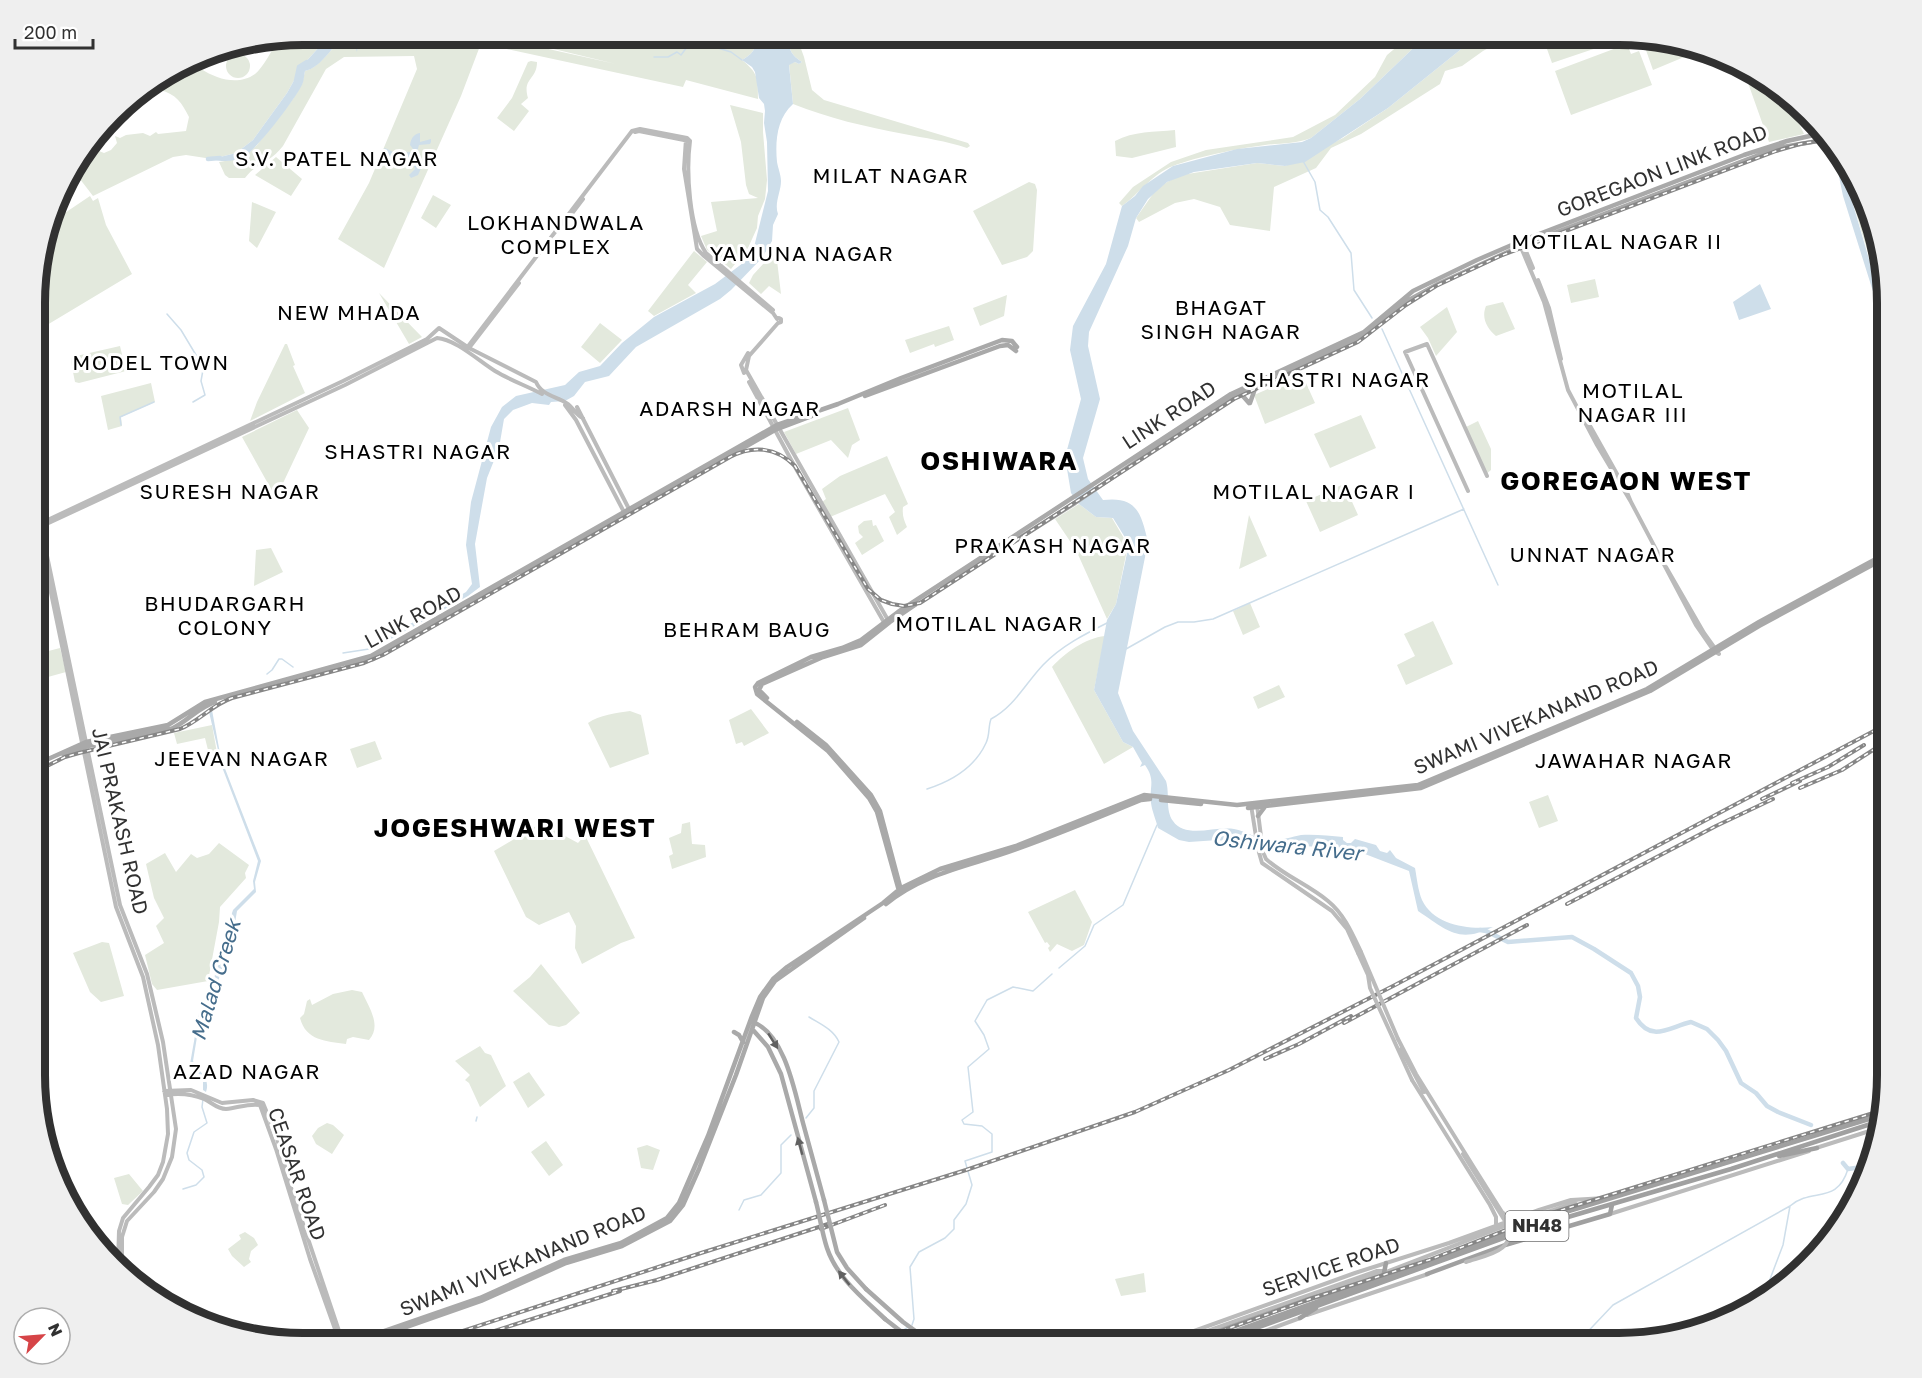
<svg xmlns="http://www.w3.org/2000/svg" width="1922" height="1378" font-family="'Golos Text',sans-serif">
  <style>
    .green { fill: #e3e9dd }
    .water { fill: #cedeea }
    .lines { fill: none; stroke-linecap: round; stroke-linejoin: round }
    .stream { stroke: #cedeea; stroke-width: 1.5 }
    .river { stroke: #cedeea; stroke-width: 4.5 }
    .secondary { stroke: #bbb; stroke-width: 4 }
    .primary { stroke: #a9a9a9; stroke-width: 4.5 }
    .trunk { stroke: #a0a0a0; stroke-width: 4.5 }
    .rail-casing { stroke: #868686; stroke-width: 4 }
    .rail { stroke: #fff; stroke-width: 1.5; stroke-dasharray: 4.5; stroke-linecap: butt }
    .secondary-bridge { stroke: #bbb; stroke-width: 4 }
    .primary-bridge { stroke: #a9a9a9; stroke-width: 4.5 }
    .oneway { fill: #616161 }
    .labels { text-anchor: middle; stroke-width: 6; stroke-linejoin: round; paint-order: stroke }
    .shield { fill: #fff; stroke: #6f6f6f; stroke-width: 1.5 }
    .shield-label { font-size: 18px; font-weight: bold; fill: #313131 }
    .street-label { font-size: 20px; fill: #313131; stroke: #fff }
    .neighbourhood-label { font-size: 21px; letter-spacing: 1.5px; fill: #000; stroke: #fff }
    .water-label { font-size: 21px; font-style: italic; fill: #456d8c; stroke: #fff }
    .district-label { font-size: 26px; font-weight: bold; letter-spacing: 1.5px; fill: #000; stroke: #fff }
    .rim { fill: none; stroke: #313131; stroke-width: 8 }
  </style>
  <rect width="100%" height="100%" fill="#fff"/>
  <!-- green -->
  <path class="green" d="M303,35H330L302,66L287,93L253,140L236,153L212,159L186,155L173,157L93,196L73,170L97,138V143L100,148L99,151L104,153L111,150L117,143L115,136L120,138L126,135L143,133L150,136L156,132L158,134L186,131L189,117C182,103 176,94 160,90L174,72L200,55L201,69C217,79 238,86 255,74C263,68 273,48 279,39Z
    M354,35H756C756,49 754,53 742,60C758,73 758,78 758,99L686,80L683,87L502,48L503,39L616,64L495,35L480,46L461,96L384,268L338,239L369,183L417,69L414,56L344,57L326,69L283,146C270,163 257,162 245,178H229L225,175L219,162L243,158L257,145L293,99L302,84L305,71C321,67 332,46 346,36L353,40L357,50L358,43L363,45Z
    M789,35H796L804,57L812,90L824,100L968,143L970,146L967,148C946,141 925,138 904,134C866,127 828,118 793,104L789,64L795,62L799,64L802,62C790,54 788,48 789,35Z
    M1411,35H1427L1360,99L1311,138C1296,144 1281,143 1265,145C1240,148 1196,157 1173,166C1152,174 1140,193 1122,206L1119,203L1133,187L1171,162L1206,150L1293,137L1335,115L1375,77L1387,55Z
    M1471,35H1512L1483,51L1462,66L1445,71L1440,84L1361,134L1331,148L1316,168L1274,187L1270,231L1230,225L1220,207L1194,199L1175,203L1139,222L1136,218L1155,191L1167,182L1181,175L1257,163L1285,166L1343,138L1388,108L1470,42Z
    M1542,35H1635L1552,63Z
    M1641,36L1701,50L1653,70Z
    M1627,44L1631,54L1639,51L1652,85L1571,115L1555,71Z
    M226 66a12 12 0 1 1 24 0a12 12 0 1 1-24 0Z
    M531,61L537,62C537,80 522,78 528,98L521,104L529,111L514,131L497,118L512,98L528,62Z
    M1742,66L1783,90L1804,134L1769,142Z
    M730,105L763,113V132L767,180L765,199L758,216L757,228L748,248L731,269L707,250L701,236L717,231L711,202L758,198L749,194L746,185L741,142Z
    M1175,130L1176,147L1132,158L1116,156L1115,141C1134,131 1154,132 1175,130Z
    M276,157L302,179L291,196L255,175Z
    M1846,167L1860,184L1887,285V316L1843,170Z
    M1029,182L1035,184L1037,190L1033,251L1027,257L1002,265L973,211Z
    M433,195L451,205L436,228L421,218Z
    M90,196L93,201L98,198L106,225L132,274L37,331V268L50,223Z
    M252,202L276,212L257,248L249,241Z
    M694,251L707,262L688,285L696,293L654,316L648,311Z
    M774,252H776L781,294L769,286L761,294L749,283L753,275Z
    M1595,279L1599,297L1571,303L1567,285Z
    M379,293L422,337L409,344Z
    M1007,295L1004,316L980,326L973,308Z
    M1503,302L1515,329L1496,336C1487,328 1481,318 1486,306Z
    M1447,307L1457,332L1436,356L1428,338L1420,327Z
    M600,323L622,340L600,363L581,347Z
    M949,326L954,340L935,347L934,344L910,353L905,340Z
    M285,344H287L295,365L293,366L305,393L250,421L257,402Z
    M120,346L126,371L79,383L75,382L71,362L72,357Z
    M1302,374L1315,403L1265,424L1254,395Z
    M151,383L155,402L121,417L122,426L108,430L101,396Z
    M848,408L860,440L852,445L848,458L831,440L796,454L784,432Z
    M297,410L309,428L276,498L242,437Z
    M1361,415L1376,448L1330,468L1314,434Z
    M1478,421L1491,449V470L1486,474L1466,427Z
    M887,456L908,504L903,507C902,516 904,520 907,527L897,535L889,517L895,512L885,494L830,517L822,502L826,499L822,489L840,476Z
    M1344,484L1358,515L1320,532L1306,501Z
    M1079,504L1096,517L1112,518L1128,545L1116,604L1107,619L1076,550L1055,519Z
    M1249,515L1267,556L1239,569L1240,565Z
    M872,520L873,526L876,525L884,541L862,555L855,543L863,537L859,533L858,526L864,521Z
    M271,548L283,572L254,586L256,550Z
    M1250,603L1260,627L1243,635L1233,611Z
    M1433,621L1453,664L1406,685L1397,665L1415,656L1404,634Z
    M1105,636L1094,690L1123,742L1133,747L1104,764L1052,667C1065,653 1085,638 1105,636Z
    M60,648L66,672L37,680V654Z
    M1279,685L1285,697L1258,709L1253,697Z
    M751,709L769,733L744,746L742,742L736,744L729,720Z
    M630,711L641,715L649,754L610,768L588,723C599,715 617,713 630,711Z
    M212,725L219,764L212,766L205,738L177,744L174,733Z
    M375,741L382,759L357,768L350,749Z
    M1548,795L1558,821L1539,828L1529,802Z
    M690,822L692,844L705,845L706,857L672,869L669,856L673,854L669,838L681,833L682,824Z
    M541,823L578,843L585,835L635,938L621,943L582,964L575,948L576,926L569,912L539,925L526,917L494,851Z
    M219,843L249,865L245,873L246,878L220,907L219,922L208,981L157,990L152,984L145,955L164,943L156,926L164,918L154,898L146,864L165,853L176,872L191,854L197,858L209,854Z
    M1075,890L1092,922L1084,945L1072,951L1057,944L1050,952L1048,948L1050,946L1047,942L1045,943L1028,912Z
    M102,942L109,943L124,996L101,1002L90,992L73,953Z
    M541,964L580,1013L566,1025L559,1027L549,1025L513,991L530,977Z
    M352,990L362,992C369,1007 382,1026 369,1040L353,1037L347,1039L346,1044C326,1041 306,1041 300,1018L304,1014L307,1001L310,999L312,1005L333,994Z
    M480,1046L485,1053L491,1055L506,1086L480,1107L469,1083L465,1080L470,1075L455,1061Z
    M529,1072L545,1095L528,1108L513,1082Z
    M327,1123L333,1125L344,1135L332,1154L316,1144L312,1136L318,1128Z
    M546,1141L563,1165L549,1176L531,1152Z
    M647,1145L660,1150L653,1170L641,1168L637,1148Z
    M129,1174L143,1191L128,1205L122,1204L114,1178Z
    M245,1232L254,1238L258,1245L251,1251L249,1259L251,1262L244,1267L232,1256L228,1249L241,1239L239,1235Z
    M1144,1273L1146,1292L1121,1296L1115,1279Z"/>
  <!-- water -->
  <path class="water" d="M330,35H354L366,46L358,43L357,52L353,40L347,36C331,45 323,67 305,71C304,75 304,81 302,85C295,99 257,150 243,157C235,162 220,162 212,159L236,153L253,140L287,93L302,66Z
    M756,35H789C788,48 790,54 802,62L799,64L795,62L789,65L793,104C777,118 775,141 777,162C778,168 781,175 781,181C781,192 774,203 778,214L773,225L772,241L762,258L731,290L720,299L636,347L609,376L585,382L574,396L565,401L551,402L549,405L532,403L513,410L504,419L499,448L487,478L475,544L480,587L468,596L384,643L382,640L466,592L472,584L466,545L471,502L491,427L502,407L516,396L565,385L579,372L600,366L622,343L654,317L715,284L743,263L754,247L768,191L767,142L764,123L765,111L764,104L759,98L755,72L752,67L742,60C754,53 756,49 756,35Z
    M1427,35H1471L1470,42L1388,108L1305,162L1285,166L1257,163L1194,172L1167,182L1148,199L1136,218L1128,246L1089,332L1088,346L1100,399L1083,458L1088,479L1103,500C1137,496 1141,513 1148,542L1118,693L1133,731L1166,781C1170,794 1165,810 1173,821C1185,839 1215,826 1234,829C1246,831 1257,839 1269,840C1280,841 1291,837 1301,835C1315,834 1330,836 1343,837V840L1347,843H1351L1355,839L1376,845L1380,851L1387,853L1390,850L1396,858L1415,868C1417,879 1418,890 1422,900C1434,925 1468,930 1493,927C1458,944 1447,930 1418,911L1409,871L1352,849L1303,846L1271,849L1218,840L1189,842L1179,840L1158,828C1156,820 1152,811 1151,803C1149,786 1156,781 1145,765L1140,767L1142,763L1133,747L1123,742L1094,690L1107,620L1116,604L1129,544L1113,518L1096,517L1079,504L1071,493L1065,457L1081,399L1070,350L1073,326L1106,264L1122,206L1135,196L1143,186L1173,166L1237,149L1302,142L1311,138L1360,99Z
    M420,133V142L431,139V142L430,144L419,145L417,152L423,164L418,175L411,178L409,175L415,169C410,153 399,161 388,160L383,150L385,148L395,153L412,152L413,149L410,145C411,138 414,134 420,133Z
    M1842,162L1845,166L1843,170L1887,321V336L1843,196L1837,167Z
    M1760,284L1771,309L1739,320L1733,302Z
    M212,710L219,748L224,766L261,861L255,882L256,892L237,911L231,947L220,973L217,990L207,1004L200,1019L193,1061C198,1072 211,1077 206,1092L203,1090V1079L190,1064L199,1013L214,989L215,972L227,944L232,913L233,910L254,889L253,881L258,861L222,767L209,712Z"/>
  <g class="lines">
    <!-- stream -->
    <path class="stream" d="M687,35L689,38L714,41L718,48L731,52L742,60
      M654,57H668L677,52L681,55L687,47H692L695,40
      M1303,161L1315,182L1320,210L1328,217L1351,253L1354,290L1372,318
      M167,314L181,330L202,365L203,370L201,381L205,395L193,402
      M1382,329L1498,585
      M121,425L120,417L154,402
      M1126,649L1165,627L1178,622H1194L1213,619L1464,509
      M343,653L369,649L382,642
      M267,674L272,670L279,659H282L293,667
      M927,789C952,781 975,767 986,743C990,735 988,727 991,719C1014,707 1025,684 1043,665C1061,646 1085,634 1109,622
      M1059,968L1085,946L1094,925L1123,905L1157,825
      M806,1118L814,1108V1091L839,1042C833,1029 820,1024 809,1017
      M476,1121L477,1117
      M183,1189L196,1185L204,1177L202,1170L189,1160L187,1153L194,1132L207,1123L202,1107L203,1099
      M739,1210L744,1200L761,1195L781,1173V1145L791,1135
      M1769,1291L1767,1287L1783,1245L1790,1206
      M912,1325L914,1319L910,1267L919,1252L945,1238L954,1229V1220L966,1204L972,1185L965,1161L992,1152V1134L982,1126L964,1124L962,1120L973,1112L968,1067L989,1049L984,1035L975,1021L987,1000L1013,987L1033,991L1052,974
      M899,1333L908,1327
      M880,1343L883,1338L896,1335
      M1577,1343L1613,1305L1790,1206C1812,1187 1837,1205 1848,1169"/>
    <!-- river -->
    <path class="river" d="M296,81L299,67L307,62
      M208,159L220,158
      M1883,322L1887,337
      M1480,930L1486,931L1508,942L1572,937L1594,949L1631,973L1638,986L1640,997L1636,1018C1652,1043 1669,1027 1691,1022L1707,1029L1718,1040L1726,1051L1741,1083L1756,1093L1767,1106L1778,1112L1811,1125
      M1843,1163L1848,1169L1870,1166"/>
    <!-- secondary -->
    <path class="secondary" d="M635,132L639,131L689,141
      M686,139L684,169L697,249L704,256L773,313L777,319
      M690,141C686,171 689,228 706,253L773,310
      M564,224L583,199
      M1523,244L1533,268
      M1520,245L1544,302L1568,390L1597,445L1631,502L1696,625L1714,651L1719,654L1704,633L1666,567
      M1538,280L1549,308L1561,359
      M779,318L781,319V322L778,323L749,356L746,370L888,620
      M469,348L519,283
      M466,349L632,131L640,129L687,138L690,141
      M744,373L741,365L748,353
      M749,382L795,467L885,624
      M565,405L576,420L625,514
      M577,407L629,509
      M1580,408L1626,490L1631,502
      M1468,491L1405,352L1427,344L1487,476
      M37,508L120,905L147,974L163,1042L176,1129L172,1157L163,1179L154,1192L127,1221L122,1237V1268
      M40,527L345,385L437,338C455,339 479,361 495,371C510,380 527,386 542,394
      M1251,805L1258,849L1262,863L1332,911L1347,929L1358,953
      M1257,805L1263,852L1266,859C1285,876 1309,885 1328,901C1344,914 1352,933 1361,952
      M1398,1039L1416,1074L1473,1166L1502,1212L1510,1219
      M1401,1049L1424,1092
      M1412,1080L1490,1205L1496,1217V1224
      M164,1091L191,1090L222,1103L253,1100L263,1103L276,1135L292,1191L343,1343
      M165,1095C178,1093 192,1094 204,1099C211,1102 217,1109 226,1109C238,1108 248,1103 260,1105L276,1149L310,1259L340,1343
      M1815,1133L1883,1111
      M1816,1148L1879,1128
      M1610,1214L1809,1151
      M118,1264L119,1231L123,1218L149,1187L158,1175L163,1162L168,1134L167,1109L158,1045L143,977L116,907L37,525L343,381L427,339L439,328L469,348L536,382C542,396 557,396 568,404C574,409 576,415 583,418
      M1310,1297L1381,1274L1510,1224L1572,1204L1576,1201
      M1307,1315L1428,1274
      M1161,1343L1160,1342L1183,1335L1355,1273L1449,1243L1539,1210L1571,1200L1605,1198
      M1168,1343L1185,1339L1377,1271H1384
      M1232,1343L1300,1318"/>
    <!-- primary -->
    <path class="primary" d="M1239,394L1242,395L1249,403
      M865,396L1000,346L1008,345L1016,351
      M1250,403L1256,386
      M522,574L775,430L812,416
      M942,587L1075,503L1215,408L1245,391L1365,336L1407,301L1438,284L1523,245L1777,148L1824,140
      M347,665L373,659L507,583
      M307,676L339,667
      M232,697L261,689
      M767,698L759,690L762,684L823,657L861,645L890,622L915,605
      M797,722L826,745L871,795L880,811L901,890
      M64,755L88,746L171,729C187,722 197,708 215,702
      M37,764L86,742L168,725L205,702L371,656L777,425L838,404L901,378L1002,340L1012,341L1017,347
      M1161,800L1201,804
      M1248,808L1421,788L1650,691L1759,626L1887,557
      M1258,816L1264,808
      M899,891L877,812L869,798L828,751L757,694L755,687L758,683L811,657L842,648L861,640L898,612L1231,394L1364,332L1413,291L1477,260L1521,241L1744,155L1787,141L1819,134
      M886,904C925,872 971,866 1017,849C1059,834 1100,817 1141,800L1150,799
      M753,1022C785,1034 795,1093 803,1123C810,1148 817,1174 824,1200
      M753,1030L768,1047L781,1074L816,1202
      M734,1032L739,1035L743,1042
      M866,1289L903,1322L932,1343
      M885,1319L916,1343
      M350,1343L480,1298L564,1260L621,1243L667,1218L679,1203L708,1136L752,1016L760,997L773,979L787,967L883,903L901,888L940,869L1016,846L1144,795L1237,805L1418,785L1647,689L1759,622L1887,553
      M361,1343L481,1301L566,1263L622,1246L670,1221L683,1205L699,1169L736,1075L763,998L775,981L864,918"/>
    <!-- trunk -->
    <path class="trunk" d="M1779,1156L1817,1148
      M1427,1274L1505,1245L1610,1214L1612,1205
      M1383,1278L1386,1263
      M1300,1318L1316,1308
      M1185,1343L1306,1300L1350,1287
      M1202,1343L1475,1245L1533,1222L1882,1115
      M1215,1343L1534,1227L1731,1169L1880,1121"/>
    <!-- rail casing -->
    <g class="rail-casing">
      <path id="rail" d="M37,771L65,757L79,753L180,729C199,721 212,705 232,698L364,663L383,655L730,457C753,445 776,447 795,466L868,589L881,600L892,604L904,606L920,603L1234,399L1358,342L1406,305L1436,286L1500,256L1776,151L1800,144L1824,140
        M1792,783L1828,767L1864,745
        M1800,788L1842,770L1887,741
        M1762,799L1800,781
        M1567,904L1716,826L1773,799
        M1344,1023L1527,925
        M1265,1059L1299,1044L1351,1016
        M821,1229L885,1205
        M613,1291L657,1280L828,1224
        M466,1340L620,1291
        M426,1343L701,1253L966,1170L1135,1112L1229,1070L1395,985L1887,724
        M1188,1343L1313,1298L1429,1260L1542,1216L1883,1110"/>
    </g>
    <!-- rail -->
    <use href="#rail" class="rail"/>
    <!-- secondary-bridge -->
    <path class="secondary-bridge" d="M1361,952L1398,1039
      M1358,953L1368,975L1370,988L1412,1080
      M1463,1154L1505,1221C1520,1251 1487,1255 1466,1262"/>
    <!-- primary-bridge -->
    <path class="primary-bridge" d="M824,1200L837,1252L847,1268L866,1289
      M816,1202C820,1217 822,1233 827,1248C837,1278 863,1298 885,1319"/>
  </g>
  <!-- one-way arrows -->
  <defs><path id="oneway-solid" d="M-6-.8H1V-3.2L6.5 0L1 3.2V.8H-6Z" transform="scale(1.5)"/></defs>
  <g class="oneway">
    <use href="#oneway-solid" transform="translate(773 1041) rotate(58)"/>
    <use href="#oneway-solid" transform="translate(800 1146) rotate(-105)"/>
    <use href="#oneway-solid" transform="translate(844 1278) rotate(-128)"/>
  </g>
  <g class="labels">
    <!-- shield labels -->
    <rect class="shield" x="1505.5" y="1211" width="63" height="30" rx="4.5"/>
    <g class="shield-label">
      <text x="1537" y="1232">NH48</text>
    </g>
    <!-- street labels -->
    <g class="street-label">
      <text transform="translate(1662 171) rotate(-21)" y="7">GOREGAON LINK ROAD</text>
      <text transform="translate(1169 415) rotate(-33)" y="7">LINK ROAD</text>
      <text transform="translate(413 617) rotate(-29)" y="7">LINK ROAD</text>
      <text transform="translate(1536 717) rotate(-23)" y="7">SWAMI VIVEKANAND ROAD</text>
      <text transform="translate(120 821) rotate(77)" y="7">JAI PRAKASH ROAD</text>
      <text transform="translate(297 1174) rotate(71)" y="7">CEASAR ROAD</text>
      <text transform="translate(523 1261) rotate(-22)" y="7">SWAMI VIVEKANAND ROAD</text>
      <text transform="translate(1331 1267) rotate(-19)" y="7">SERVICE ROAD</text>
    </g>
    <!-- neighbourhood labels -->
    <g class="neighbourhood-label">
      <text x="337" y="166">S.V. PATEL NAGAR</text>
      <text x="891" y="183">MILAT NAGAR</text>
      <text x="556" y="230">LOKHANDWALA<tspan x="556" dy="24">COMPLEX</tspan></text>
      <text x="1617" y="249">MOTILAL NAGAR II</text>
      <text x="802" y="261">YAMUNA NAGAR</text>
      <text x="1221" y="315">BHAGAT<tspan x="1221" dy="24">SINGH NAGAR</tspan></text>
      <text x="349" y="320">NEW MHADA</text>
      <text x="151" y="370">MODEL TOWN</text>
      <text x="1337" y="387">SHASTRI NAGAR</text>
      <text x="1633" y="398">MOTILAL<tspan x="1633" dy="24">NAGAR III</tspan></text>
      <text x="730" y="416">ADARSH NAGAR</text>
      <text x="418" y="459">SHASTRI NAGAR</text>
      <text x="230" y="499">SURESH NAGAR</text>
      <text x="1314" y="499">MOTILAL NAGAR I</text>
      <text x="1053" y="553">PRAKASH NAGAR</text>
      <text x="1593" y="562">UNNAT NAGAR</text>
      <text x="225" y="611">BHUDARGARH<tspan x="225" dy="24">COLONY</tspan></text>
      <text x="997" y="631">MOTILAL NAGAR I</text>
      <text x="747" y="637">BEHRAM BAUG</text>
      <text x="242" y="766">JEEVAN NAGAR</text>
      <text x="1634" y="768">JAWAHAR NAGAR</text>
      <text x="247" y="1079">AZAD NAGAR</text>
    </g>
    <!-- water labels -->
    <g class="water-label">
      <text transform="translate(1287 846) rotate(6)" y="7">Oshiwara River</text>
      <text transform="translate(216 980) rotate(-73)" y="7">Malad Creek</text>
    </g>
    <!-- district labels -->
    <g class="district-label">
      <text x="999" y="470">OSHIWARA</text>
      <text x="1626" y="490">GOREGAON WEST</text>
      <text x="515" y="837">JOGESHWARI WEST</text>
    </g>
  </g>
  <!-- crop -->
  <path d="M0 0H1922V1378H0ZM303 45H1619A258 258 0 0 1 1877 303V1075A258 258 0 0 1 1619 1333H303A258 258 0 0 1 45 1075V303A258 258 0 0 1 303 45Z" fill="#efefef" fill-rule="evenodd"/>
  <path class="rim" d="M303 45H1619A258 258 0 0 1 1877 303V1075A258 258 0 0 1 1619 1333H303A258 258 0 0 1 45 1075V303A258 258 0 0 1 303 45Z"/>
  <!-- north arrow -->
  <g transform="translate(42 1336) rotate(65)"><circle r="28" fill="#ffffff" stroke="#adadad" stroke-width="1.5"/>
  <path d="M0-4.5L10 22L0 15L-10 22Z" fill="#d64447"/>
  <text y="-9" font-size="16" font-weight="bold" text-anchor="middle" fill="#313131">N</text>
  </g>
  <!-- scale -->
  <path d="M15 39v9h78v-9" fill="none" stroke="#313131" stroke-width="3"/>
  <text x="24" y="39" font-size="18" fill="#313131" stroke="#ffffff" stroke-width="4.5" paint-order="stroke">200 m</text>
</svg>
